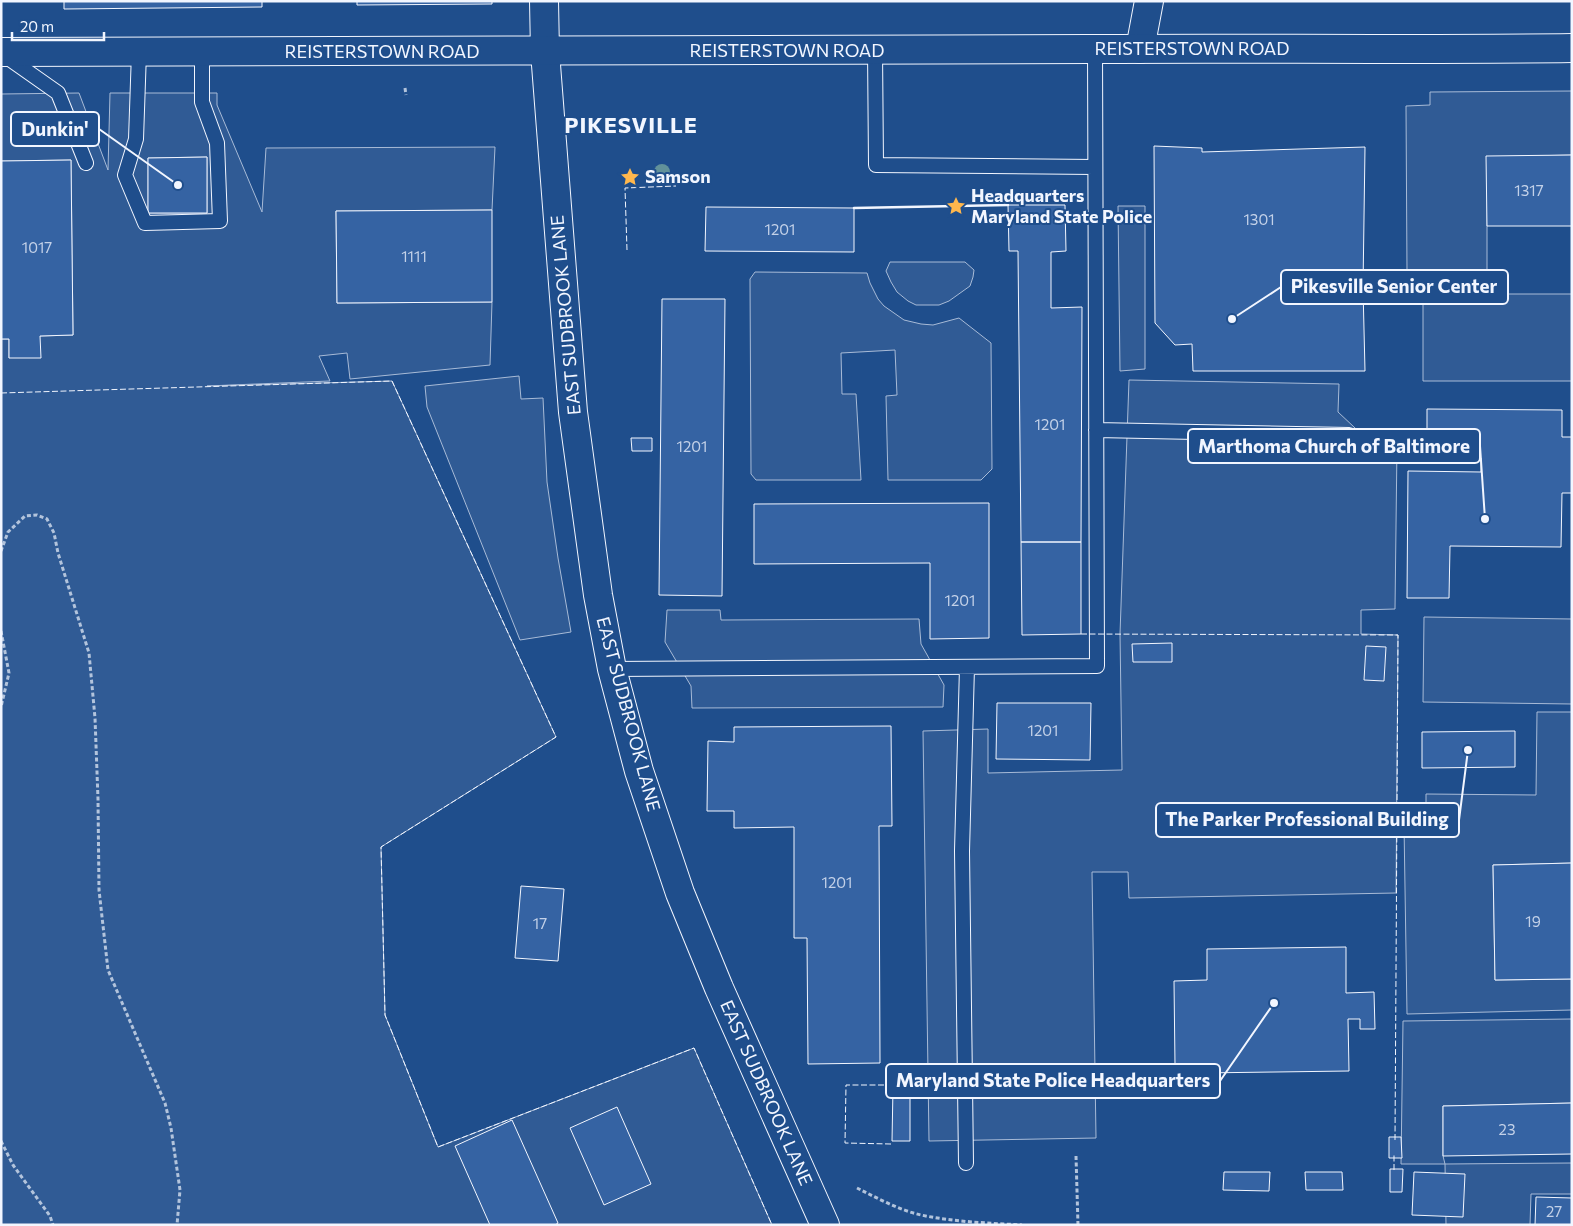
<svg xmlns="http://www.w3.org/2000/svg" width="1573" height="1226" font-family="Commissioner,sans-serif">
  <style>
    .built { fill: #305b95; stroke: #a8bbd7; fill-rule: evenodd }
    .building { fill: #3563a3; stroke: #f2f6ff }
    .lines { fill: none; stroke-linecap: round; stroke-linejoin: round }
    .service-casing { stroke: #f2f6ff; stroke-width: 16 }
    .minor-casing { stroke: #f2f6ff; stroke-width: 30 }
    .tertiary-casing { stroke: #f2f6ff; stroke-width: 30 }
    .primary-casing { stroke: #f2f6ff; stroke-width: 30 }
    .path { stroke: #b3c4dc; stroke-width: 3; stroke-dasharray: 4 2.5; stroke-linecap: butt }
    .service { stroke: #1f4e8c; stroke-width: 14 }
    .minor { stroke: #1f4e8c; stroke-width: 28 }
    .tertiary { stroke: #1f4e8c; stroke-width: 28 }
    .primary { stroke: #1f4e8c; stroke-width: 28 }
    .fence { stroke: #f2f6ff; stroke-width: 1; stroke-dasharray: 6 2.5; stroke-linecap: butt }
    .wall { stroke: #f2f6ff; stroke-width: 2.5 }
    .tree { fill: #61919a }
    .labels { text-anchor: middle; stroke-width: 4; stroke-linejoin: round; paint-order: stroke }
    .number-label { font-size: 15px; fill: #c3d1e8 }
    .street-label { font-size: 18px; fill: #f2f6ff; stroke: #1f4e8c }
    .poi-label { font-size: 18px; font-weight: bold; fill: #f2f6ff; stroke: #1f4e8c; text-anchor: start }
    .district-label { font-size: 22px; font-weight: bold; letter-spacing: 1px; fill: #f2f6ff; stroke: #1f4e8c }
    .leader { fill: none; stroke: #f2f6ff; stroke-width: 2 }
    .callout-dot { fill: #f2f6ff; stroke: #1f4e8c; stroke-width: 2 }
    .callout { fill: #1f4e8c; stroke: #f2f6ff; stroke-width: 2 }
    .callout-label { font-size: 19px; text-anchor: middle; font-weight: bold; fill: #f2f6ff }
  </style>
  <rect width="100%" height="100%" fill="#1f4e8c"/>
  <!-- built -->
  <path class="built" d="M1572,91V155L1487,157V271L1407,272L1406,106L1430,105V92Z
    M79,93L108,170L110,93H217V105L262,212L266,148L495,147L492,210L336,211L337,303L492,302L490,365L350,379L347,353L319,356L330,381L207,386L392,381L556,737L381,847L385,1015L438,1147L694,1048L772,1225H1V339H9V358L40,336L73,335L71,160L1,161V94ZM207,157V213H148V158Z
    M1118,206H1145V369L1120,371Z
    M890,262H965L974,270L973,277L970,286L949,301L939,305H916L908,301L897,292L891,282L886,271Z
    M755,272L867,273L870,283L878,299L884,306L904,320L921,324L933,325L959,318L991,343L992,469L981,480H888L886,396L897,395L895,350L841,353L842,394H856L861,480H756L751,474L750,279Z
    M1423,294H1572V381H1423Z
    M519,376L521,399L543,398L547,482L558,558L571,632L520,640L427,407L425,386Z
    M1129,380L1339,384L1338,412L1371,443L1397,445L1395,609L1361,610V634L1398,635L1396,893L1129,898L1128,872H1092L1096,1138L929,1141L923,731L988,729V773L1122,770L1120,634Z
    M667,610H720L721,620L919,619L921,644L944,685L943,707L692,708L691,686L665,642Z
    M1424,617L1572,619V704L1423,702Z
    M1537,712H1572V863L1493,865L1495,980L1572,979V1010L1407,1014L1404,825L1426,824V794L1536,795Z
    M1572,1019V1103L1443,1106V1156L1445,1164L1572,1163V1194H1531L1530,1225H1446L1445,1164H1401L1403,1021Z"/>
  <!-- building -->
  <path class="building" d="M64,1H262V7L64,9Z
    M357,1H492V4L357,5Z
    M1154,146L1202,148V152L1365,147L1363,288L1365,371H1193L1192,344L1175,345L1155,323Z
    M1572,155V226H1487L1486,156Z
    M207,157V213H148V158Z
    M71,160L73,335L40,336L41,358H9V339H1V161Z
    M1008,205H1065L1066,251L1051,252V308L1082,307L1081,542H1021L1018,251H1009Z
    M706,207L854,208V252L705,251Z
    M492,210V302L337,303L336,211Z
    M662,299H725L722,596L659,595Z
    M1427,409L1562,410V437H1572V493H1562L1561,547L1450,546L1449,598H1407L1408,471L1481,472V458H1427Z
    M631,438H652V451H632Z
    M989,503V638L930,639V563L754,564V504Z
    M1021,542H1081V634L1022,635Z
    M1172,643V662H1133L1132,644Z
    M1366,646L1386,647L1384,681L1364,680Z
    M997,703H1091L1090,760L996,759Z
    M891,726L892,826H879L880,1063L808,1064L807,938H794V827L734,828V811H707L708,741L734,742V727Z
    M1515,731V767L1422,768V732Z
    M1572,863V979L1495,980L1493,865Z
    M521,886L564,889L558,961L515,958Z
    M1346,947V993L1374,992L1375,1029H1360V1019H1348L1349,1071L1201,1073V1064L1175,1065L1174,981L1207,980V949Z
    M893,1087H910V1141H892Z
    M1572,1103V1154L1443,1156V1106Z
    M617,1107L651,1184L604,1205L570,1128Z
    M512,1120L558,1223L555,1225H490L455,1146Z
    M1389,1137H1401L1402,1158H1389Z
    M1390,1169H1403L1402,1192H1390Z
    M1224,1172H1270L1269,1191L1223,1190Z
    M1305,1172H1342L1343,1190H1306Z
    M1414,1172L1465,1174L1463,1217L1412,1215Z
    M1536,1197L1572,1198V1225H1535Z"/>
  <g class="lines">
    <!-- service casing -->
    <g class="service-casing">
      <path id="service" d="M875,50L876,165L1095,167
        M139,52L136,139L125,175L145,223L220,221L217,143L202,102V52
        M4,55L58,93L86,163
        M1096,430L1349,435
        M612,669L1097,666L1095,49
        M966,1163L962,851L967,667"/>
    </g>
    <!-- minor casing -->
    <g class="minor-casing">
      <path id="minor" d="M1140,49L1149,1"/>
    </g>
    <!-- tertiary casing -->
    <g class="tertiary-casing">
      <path id="tertiary" d="M544,1L545,52L573,412L598,595L612,669L639,771L680,893L719,988L825,1225"/>
    </g>
    <!-- primary casing -->
    <g class="primary-casing">
      <path id="primary" d="M1,52C364,52 727,49 1090,49C1251,48 1411,50 1572,48"/>
    </g>
    <!-- path -->
    <path class="path" d="M405,88L406,95
      M1,551L8,532L25,516L37,515L47,519L54,533L58,553L89,653L95,718L98,799L99,890L108,970L165,1103L171,1128L180,1190L177,1225
      M1,631L9,673L1,707
      M1,1141L13,1165L50,1216L53,1225
      M1076,1156L1078,1225
      M857,1188C877,1198 899,1210 921,1215C954,1222 988,1223 1022,1225"/>
    <!-- service -->
    <use href="#service" class="service"/>
    <!-- minor -->
    <use href="#minor" class="minor"/>
    <!-- tertiary -->
    <use href="#tertiary" class="tertiary"/>
    <!-- primary -->
    <use href="#primary" class="primary"/>
    <!-- fence -->
    <path class="fence" d="M627,250L625,188L676,186
      M1,393L392,381L556,737L381,847L385,1015L438,1147L694,1048L772,1225
      M1081,634L1398,635L1395,1140
      M891,1144L845,1143L846,1085H891
      M1394,1170V1155"/>
    <!-- wall -->
    <path class="wall" d="M854,208L1008,205"/>
  </g>
  <!-- trees -->
  <circle class="tree" cx="662" cy="172" r="8"/>
  <!-- icons -->
  <defs>
    <g id="sight-bare" transform="scale(1.5)"><path d="M0-6L1.8-2.2L6-1.7L2.9 1.2L3.7 5.4L0 3.3L-3.7 5.4L-2.9 1.2L-6-1.7L-1.8-2.2Z" fill="#ffb74d" stroke="#1f4e8c" stroke-width="2.5" paint-order="stroke"/></g>
  </defs>
  <g fill-rule="evenodd">
    <use href="#sight-bare" x="630" y="177"/>
    <use href="#sight-bare" x="956" y="206"/>
  </g>
  <g class="labels">
    <!-- number labels -->
    <g class="number-label">
      <text x="1529" y="196">1317</text>
      <text x="1259" y="225">1301</text>
      <text x="780" y="235">1201</text>
      <text x="37" y="253">1017</text>
      <text x="414" y="262">1111</text>
      <text x="1050" y="430">1201</text>
      <text x="692" y="452">1201</text>
      <text x="960" y="606">1201</text>
      <text x="1043" y="736">1201</text>
      <text x="837" y="888">1201</text>
      <text x="1533" y="927">19</text>
      <text x="540" y="929">17</text>
      <text x="1507" y="1135">23</text>
      <text x="1554" y="1217">27</text>
    </g>
    <!-- street labels -->
    <g class="street-label">
      <text x="1192" y="55">REISTERSTOWN ROAD</text>
      <text x="787" y="57">REISTERSTOWN ROAD</text>
      <text x="382" y="58">REISTERSTOWN ROAD</text>
      <text transform="translate(566 315) rotate(-95)" y="6">EAST SUDBROOK LANE</text>
      <text transform="translate(628 714) rotate(75)" y="6">EAST SUDBROOK LANE</text>
      <text transform="translate(766 1093) rotate(66)" y="6">EAST SUDBROOK LANE</text>
    </g>
    <!-- poi labels -->
    <g class="poi-label">
      <text x="645" y="183">Samson</text>
      <text x="971" y="202">Headquarters<tspan x="971" dy="21">Maryland State Police</tspan></text>
    </g>
    <!-- district labels -->
    <g class="district-label">
      <text x="631" y="133">PIKESVILLE</text>
    </g>
  </g>
  <!-- callouts -->
  <path class="leader" d="M178 185L99 129M1232 319L1281 287M1485 519L1480 446M1468 750L1459 820M1274 1003L1220 1081"/>
  <g class="callout-dot">
    <circle cx="178" cy="185" r="5"/>
    <circle cx="1232" cy="319" r="5"/>
    <circle cx="1485" cy="519" r="5"/>
    <circle cx="1468" cy="750" r="5"/>
    <circle cx="1274" cy="1003" r="5"/>
  </g>
  <g class="callout">
    <rect x="11" y="112" width="88" height="34" rx="5"/>
    <rect x="1281" y="270" width="227" height="34" rx="5"/>
    <rect x="1188" y="429" width="292" height="34" rx="5"/>
    <rect x="1156" y="803" width="303" height="34" rx="5"/>
    <rect x="886" y="1064" width="334" height="34" rx="5"/>
  </g>
  <g class="callout-label">
    <text x="55" y="136">Dunkin'</text>
    <text x="1394" y="293">Pikesville Senior Center</text>
    <text x="1334" y="453">Marthoma Church of Baltimore</text>
    <text x="1307" y="826">The Parker Professional Building</text>
    <text x="1053" y="1087">Maryland State Police Headquarters</text>
  </g>
  <!-- border -->
  <rect width="1573" height="1226" fill="none" stroke="#f2f6ff" stroke-width="5"/>
  <!-- scale -->
  <path d="M12 32v8h92v-8" fill="none" stroke="#f2f6ff" stroke-width="2.5"/>
  <text x="20" y="32" font-size="15" fill="#f2f6ff" stroke="#1f4e8c" stroke-width="4" paint-order="stroke">20 m</text>
</svg>
